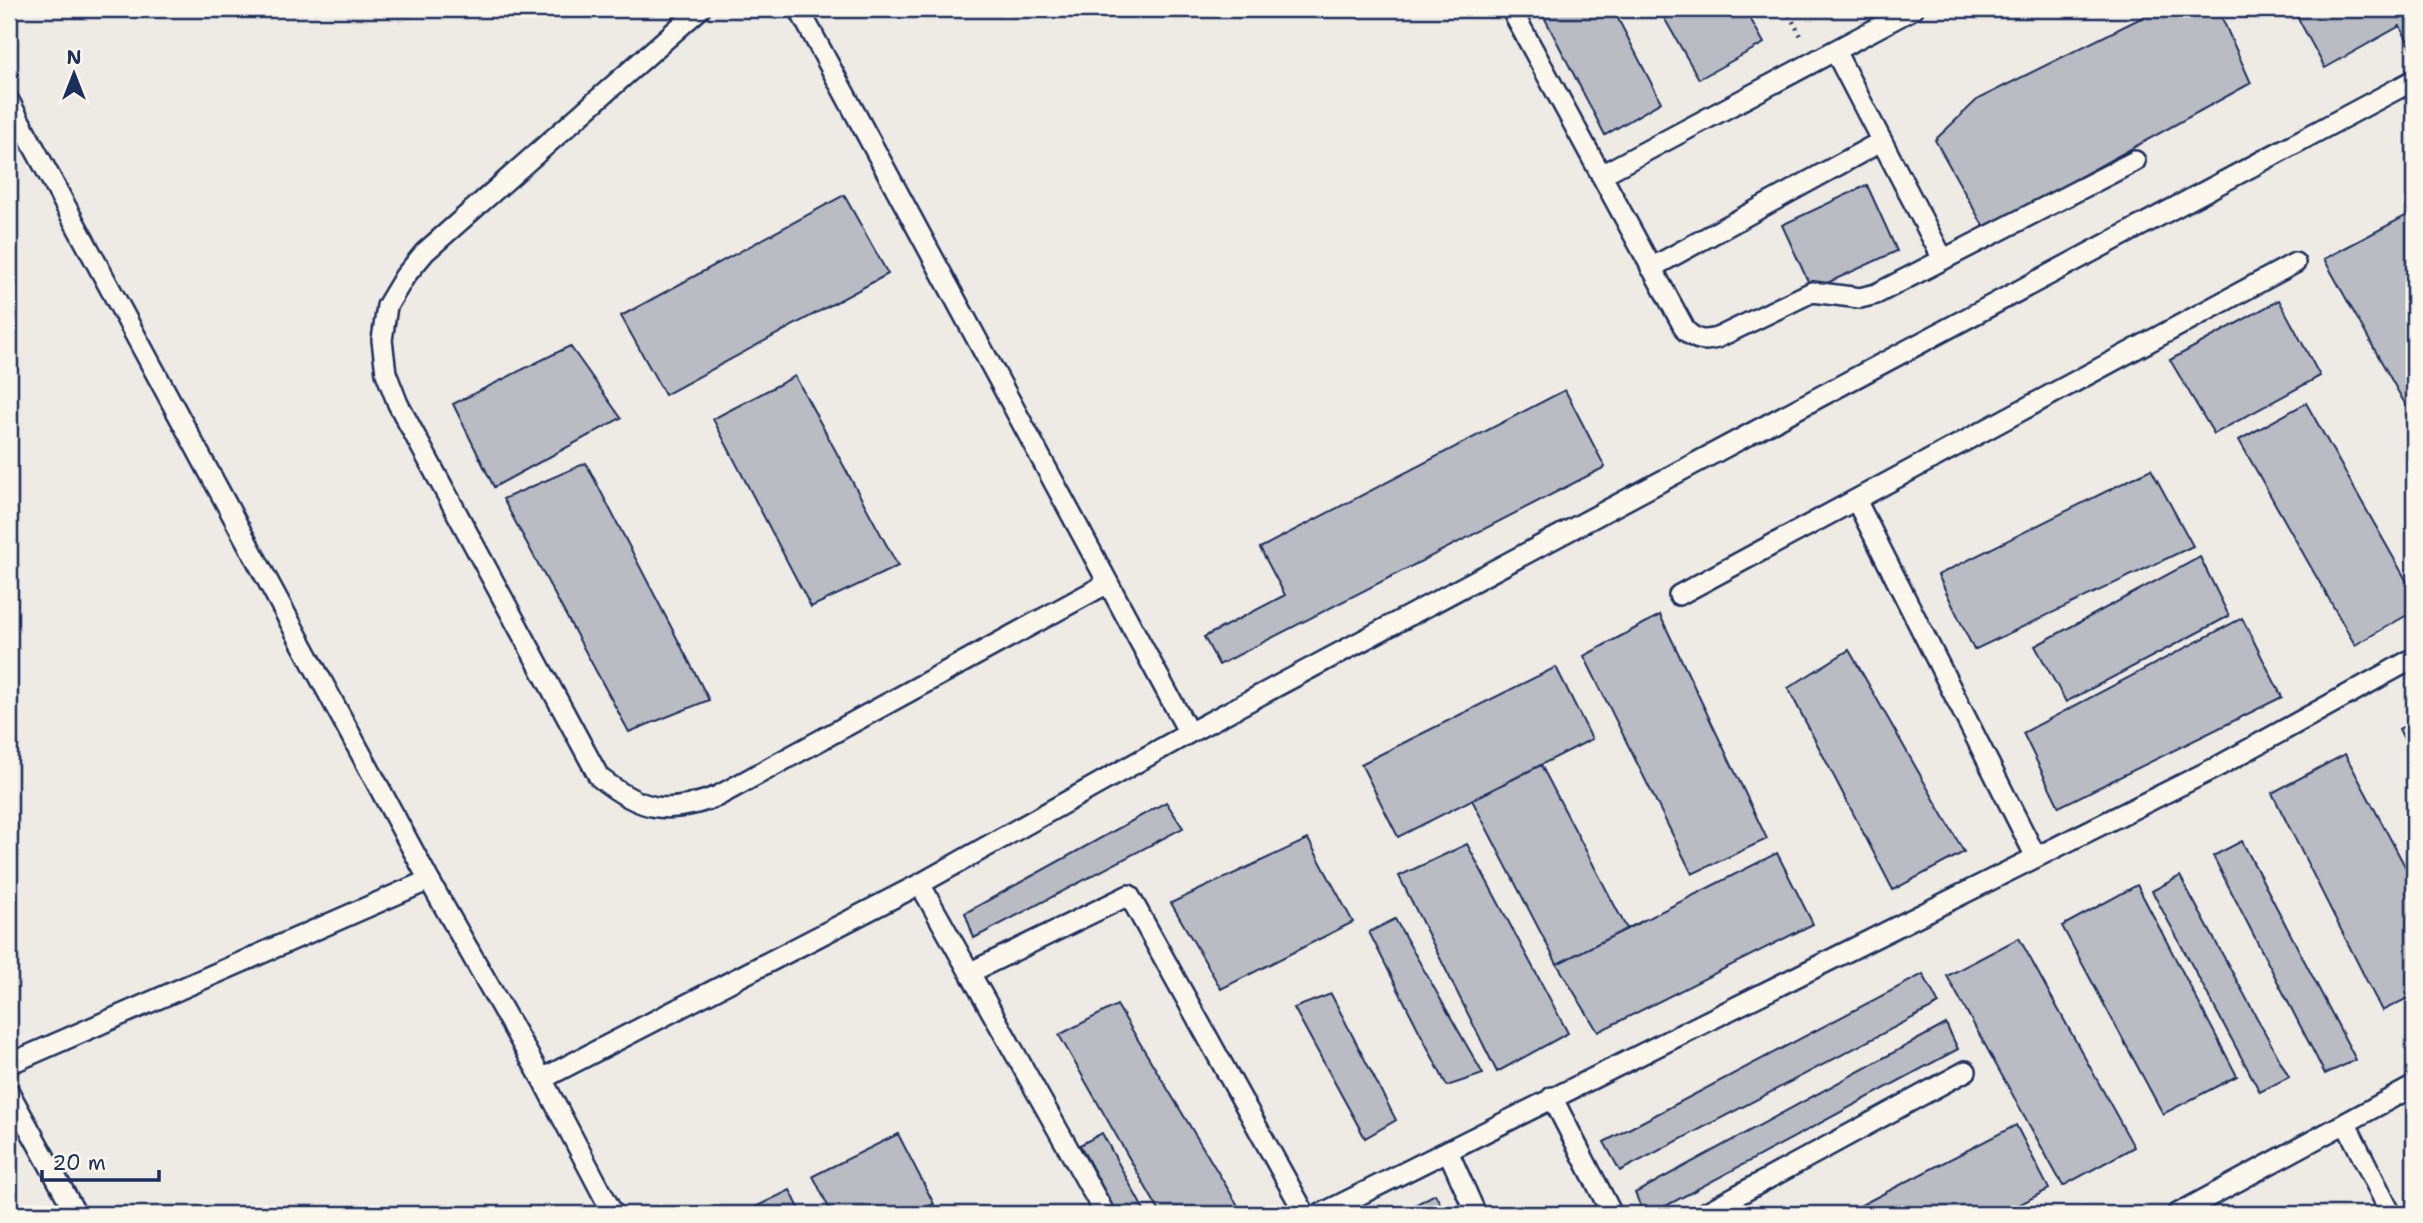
<svg xmlns="http://www.w3.org/2000/svg" width="2423" height="1223" font-family="'Shantell Sans',sans-serif">
  <style>
    .built { fill: #deddda }
    .building { fill: #b9bcc3; stroke: #1b2f5e; stroke-width: 2 }
    .lines { fill: none; stroke-linecap: round; stroke-linejoin: round }
    .lane-casing { stroke: #1b2f5e; stroke-width: 24 }
    .path { stroke: #1b2f5e; stroke-width: 4.5; stroke-dasharray: 2 5; stroke-linecap: butt }
    .lane { stroke: #fbf7ec; stroke-width: 19 }
  </style>
  <rect width="100%" height="100%" fill="#eeebe4"/>
  <filter id="ink" filterUnits="userSpaceOnUse"><feTurbulence type="fractalNoise" baseFrequency=".0143" numOctaves="2"/><feDisplacementMap in="SourceGraphic" scale="14" xChannelSelector="R" yChannelSelector="G"/><feConvolveMatrix kernelMatrix="1 2 1 2 8 2 1 2 1" color-interpolation-filters="sRGB"/></filter>
  <g filter="url(#ink)">
    <!-- built -->
    <path class="built" d="M392,9H428L399,24Z"/>
    <!-- building -->
    <path class="building" d="M1540,9H1613L1661,102L1605,135Z
      M1659,9H1745L1764,43L1699,79Z
      M2159,9H2218L2251,83L1985,229L1935,140L1978,99Z
      M2293,9H2414V53L2400,26L2325,68Z
      M1867,185L1897,251L1812,290L1782,225Z
      M844,195L888,274L665,395L621,316Z
      M2409,214L2414,223V420L2324,259Z
      M2279,300L2320,376L2214,434L2170,360Z
      M570,346L621,418L494,487L453,404Z
      M795,376L898,566L811,607L713,419Z
      M1565,390L1605,467L1219,665L1204,637L1285,595L1260,548Z
      M2306,403L2414,594V611L2355,645L2239,440Z
      M586,463L709,700L629,732L503,499Z
      M2151,469L2193,546L1974,650L1938,575Z
      M2200,557L2229,616L2066,702L2035,646Z
      M1660,615L1767,839L1692,874L1584,656Z
      M2242,618L2282,697L2059,807L2023,733Z
      M1849,650L1964,852L1893,890L1788,688Z
      M1556,667L1592,739L1398,837L1361,764Z
      M2414,721V759L2399,729Z
      M2345,754L2414,883V995L2382,1011L2272,793Z
      M1541,765L1627,929L1557,964L1472,800Z
      M1166,802L1183,828L974,938L965,913Z
      M1308,839L1353,922L1221,989L1171,903Z
      M2242,841L2356,1060L2325,1074L2213,856Z
      M1467,844L1568,1033L1497,1072L1399,876Z
      M1777,853L1813,924L1598,1032L1557,964Z
      M2180,876L2289,1077L2260,1092L2152,891Z
      M2137,885L2237,1076L2163,1114L2062,926Z
      M1395,919L1483,1074L1447,1086L1369,932Z
      M2019,938L2134,1147L2063,1186L1947,976Z
      M1923,974L1939,1004L1620,1171L1604,1142Z
      M1331,994L1396,1120L1365,1138L1294,1008Z
      M1117,1005L1243,1214H1161L1059,1035Z
      M1946,1024L1958,1049L1651,1214H1644L1635,1193Z
      M2016,1125L2049,1189L2002,1214H1844Z
      M1102,1133L1146,1214H1117L1080,1145Z
      M898,1134L934,1204L913,1214H832L813,1176Z
      M790,1190L802,1214H741Z
      M1435,1194L1446,1214H1403L1402,1212Z"/>
    <g class="lines">
      <!-- lane casing -->
      <g class="lane-casing">
        <path id="lane" d="M700,9L425,252L405,276L387,306L382,340L386,373L398,404L599,777C641,811 667,816 718,796L1108,583
          M799,9L1189,733
          M1511,9L1686,331C1696,340 1703,342 1717,338L1812,292L1860,298L1876,294L2135,161
          M1835,51L1943,259
          M9,101L429,880L542,1079L613,1214
          M1601,175L1913,9
          M1651,268L1882,141
          M1856,500L2036,857
          M1679,595L2295,263
          M920,884L1105,1214
          M971,972L1129,895L1305,1214
          M9,1064L429,880
          M542,1079L920,884L1189,733L2414,80
          M9,1092L76,1214
          M1552,1097L1612,1214
          M2346,1124L2391,1214
          M1448,1151L1476,1214
          M1321,1214L2217,767L2414,658
          M1703,1214L1966,1071
          M2177,1214L2414,1086"/>
      </g>
      <!-- path -->
      <path class="path" d="M1786,9L1801,36"/>
      <!-- lane -->
      <use href="#lane" class="lane"/>
    </g>
  </g>
  <!-- margin -->
  <rect width="2423" height="1223" fill="none" stroke="#fbf7ec" stroke-width="35"/>
  <rect x="18" y="18" width="2388" height="1188" fill="none" stroke="#1b2f5e" stroke-width="2.5" filter="url(#ink)"/>
  <!-- north arrow -->
  <g transform="translate(74 74)" stroke="#fbf7ec" stroke-width="5" paint-order="stroke">
  <path d="M0-5L12 26L0 18L-12 26Z" fill="#1b2f5e"/>
  <text y="-10" font-size="19" font-weight="bold" text-anchor="middle" fill="#1b2f5e">N</text>
  </g>
  <!-- scale -->
  <path d="M42 1170v10h117v-10" fill="none" stroke="#1b2f5e" stroke-width="3.5"/>
  <text x="52" y="1170" font-size="21" fill="#1b2f5e" stroke="#fbf7ec" stroke-width="5" paint-order="stroke">20 m</text>
</svg>
